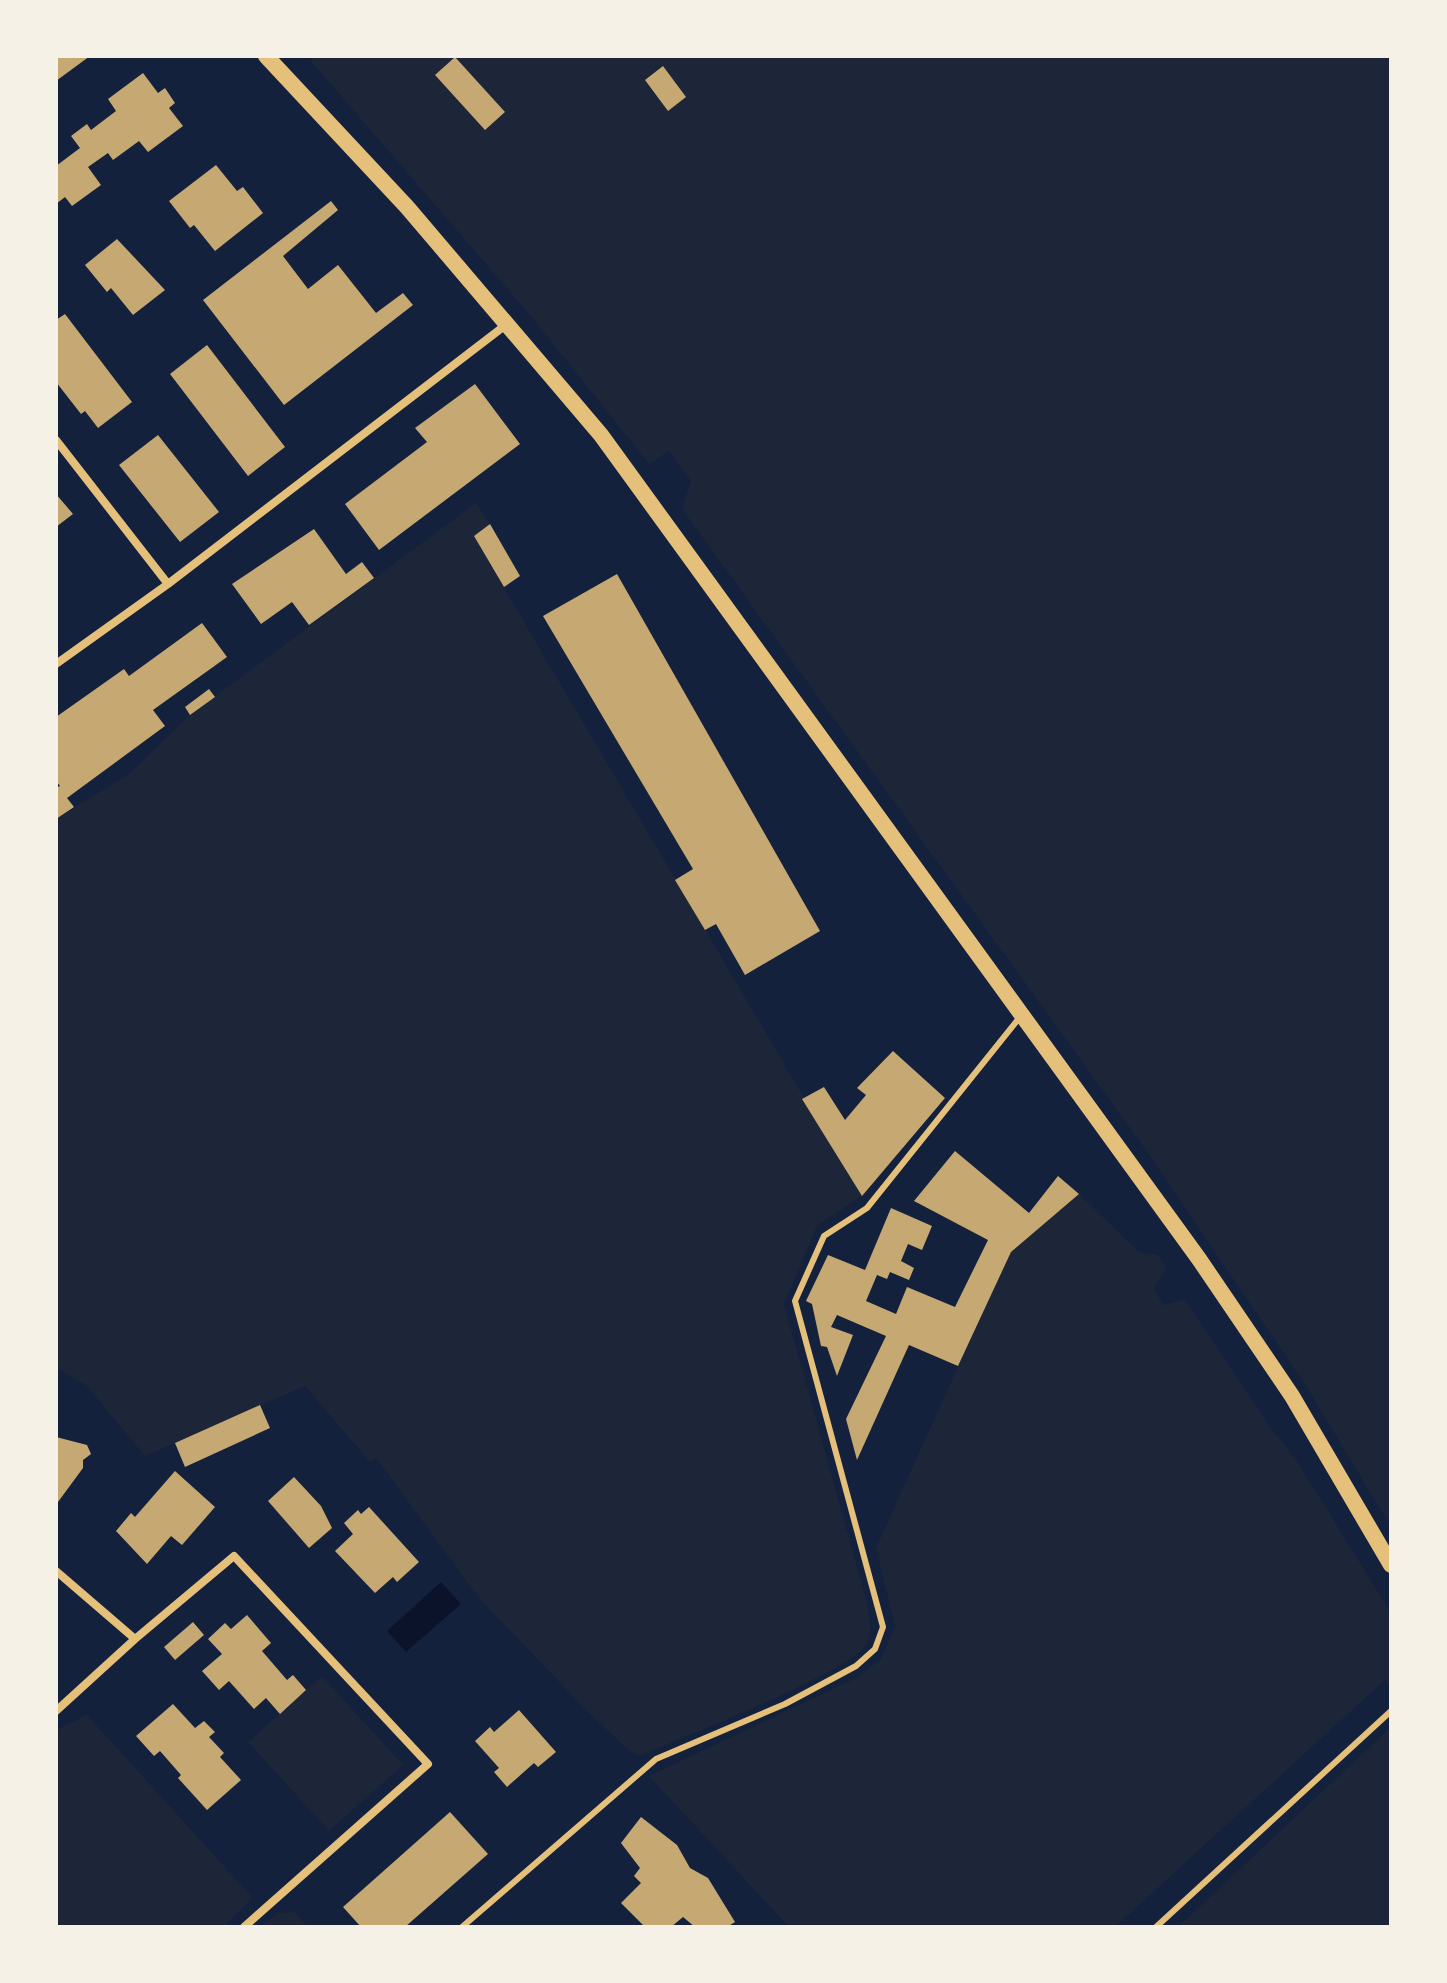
<svg xmlns="http://www.w3.org/2000/svg" width="1447" height="1983" font-family="'Playfair Display',serif">
  <style>
    .green { fill: #1d2539 }
    .water { fill: #0b132b }
    .building { fill: #c6a872 }
    .lines { fill: none; stroke-linecap: round; stroke-linejoin: round }
    .service { stroke: #e5c07b; stroke-width: 6 }
    .minor { stroke: #e5c07b; stroke-width: 8 }
    .secondary { stroke: #e5c07b; stroke-width: 16 }
  </style>
  <rect width="100%" height="100%" fill="#14213d"/>
  <!-- green -->
  <path class="green" d="M313,56H1391V1527L1308,1389L1141,1143L682,509L691,481L669,451L649,464L530,315L311,61Z
    M476,503L490,524L474,537L862,1196L817,1226L784,1304L867,1603C869,1617 874,1632 866,1645C852,1671 676,1740 639,1756L626,1748L583,1707L480,1599L376,1458L370,1462L305,1386L145,1456L86,1385L56,1368V819L129,774L190,715Z
    M1079,1194L1140,1253L1157,1254L1167,1269L1154,1288L1163,1305L1185,1300L1271,1428L1295,1458L1391,1613V1685L1385,1680L1115,1927H789L649,1776L858,1677L881,1659L895,1626L876,1548L980,1318L1011,1252Z
    M322,1676L403,1765L329,1831L248,1742Z
    M87,1715L253,1898L223,1927H56V1730Z
    M1391,1727V1927H1178Z
    M295,1912L308,1927H260L278,1913Z"/>
  <!-- water -->
  <path class="water" d="M441,1582L461,1604L406,1652L387,1631Z"/>
  <!-- building -->
  <path class="building" d="M56,56H90L56,81Z
    M455,57L505,112L485,130L435,75Z
    M663,66L686,97L668,111L645,80Z
    M143,73L158,93L165,88L175,103L169,108L183,126L148,152L139,141L113,160L108,153L88,167L101,185L72,206L65,197L56,204V166L80,148L71,136L87,124L91,130L116,111L108,99Z
    M216,165L237,191L243,187L263,213L215,251L194,225L190,228L169,201Z
    M331,201L338,210L283,256L308,289L338,265L376,313L403,293L413,305L284,405L203,300Z
    M117,239L165,290L133,315L111,288L107,292L85,265Z
    M65,314L132,402L98,428L85,411L81,414L56,382V320Z
    M207,345L285,447L248,476L170,374Z
    M475,384L520,444L379,550L345,504L427,442L415,428Z
    M158,435L219,512L180,542L119,465Z
    M56,494L73,514L56,527Z
    M490,524L520,576L504,587L474,536Z
    M314,529L346,574L362,562L374,578L309,625L292,602L261,624L232,584Z
    M617,574L820,931L745,975L716,924L705,930L675,880L693,869L543,616Z
    M202,623L227,657L153,710L165,726L67,798L74,807L56,819V788L60,786L56,781V717L124,669L129,676Z
    M209,689L215,697L190,715L185,707Z
    M893,1051L945,1098L862,1196L802,1099L824,1087L845,1120L866,1095L857,1088Z
    M955,1151L1029,1213L1058,1176L1079,1194L1011,1252L958,1366L909,1345L857,1460L846,1419L886,1336L837,1315L831,1327L853,1335L837,1376L827,1347L821,1346L812,1304L806,1301L828,1255L865,1270L891,1208L932,1226L922,1250L908,1244L901,1261L914,1268L909,1280L890,1272L887,1279L877,1275L866,1301L896,1314L907,1287L955,1307L988,1240L914,1201Z
    M260,1405L270,1428L185,1467L175,1443Z
    M56,1437L87,1445L91,1454L83,1460V1468L58,1502Z
    M175,1471L215,1507L182,1545L171,1536L147,1564L116,1531L131,1513L135,1517Z
    M294,1477L321,1506L332,1528L309,1548L268,1501Z
    M369,1507L419,1562L397,1582L393,1577L375,1593L335,1551L353,1534L344,1523L358,1510L361,1514Z
    M247,1615L271,1643L262,1651L287,1680L293,1675L306,1690L280,1714L266,1698L254,1709L229,1681L219,1690L202,1671L222,1654L208,1639L225,1623L231,1629Z
    M193,1622L204,1635L175,1660L164,1647Z
    M173,1704L195,1728L204,1721L215,1732L209,1737L224,1753L220,1757L241,1780L207,1810L178,1778L181,1775L160,1751L154,1756L136,1736Z
    M519,1710L556,1752L538,1767L534,1763L507,1787L494,1772L499,1768L475,1741L490,1727L494,1732Z
    M450,1812L488,1854L405,1927H361L343,1907Z
    M641,1817L677,1845L690,1868L708,1878L735,1922L727,1927H695L683,1917L671,1927H645L621,1903L641,1883L634,1876L640,1868L621,1843Z"/>
  <g class="lines">
    <!-- service -->
    <path class="service" d="M462,1927L656,1759L785,1704L856,1666L875,1649L883,1627L795,1301L824,1236L867,1208L1020,1017
      M1156,1927L1391,1711"/>
    <!-- minor -->
    <path class="minor" d="M56,440L168,584
      M56,664L168,584L507,324
      M56,1571L135,1639L234,1556L428,1764L244,1927
      M56,1711L135,1639"/>
    <!-- secondary -->
    <path class="secondary" d="M266,56L407,207L601,435L1199,1259L1292,1396L1391,1565"/>
  </g>
  <!-- border -->
  <rect width="1447" height="1983" fill="none" stroke="#f6f1e7" stroke-width="116"/>
</svg>
